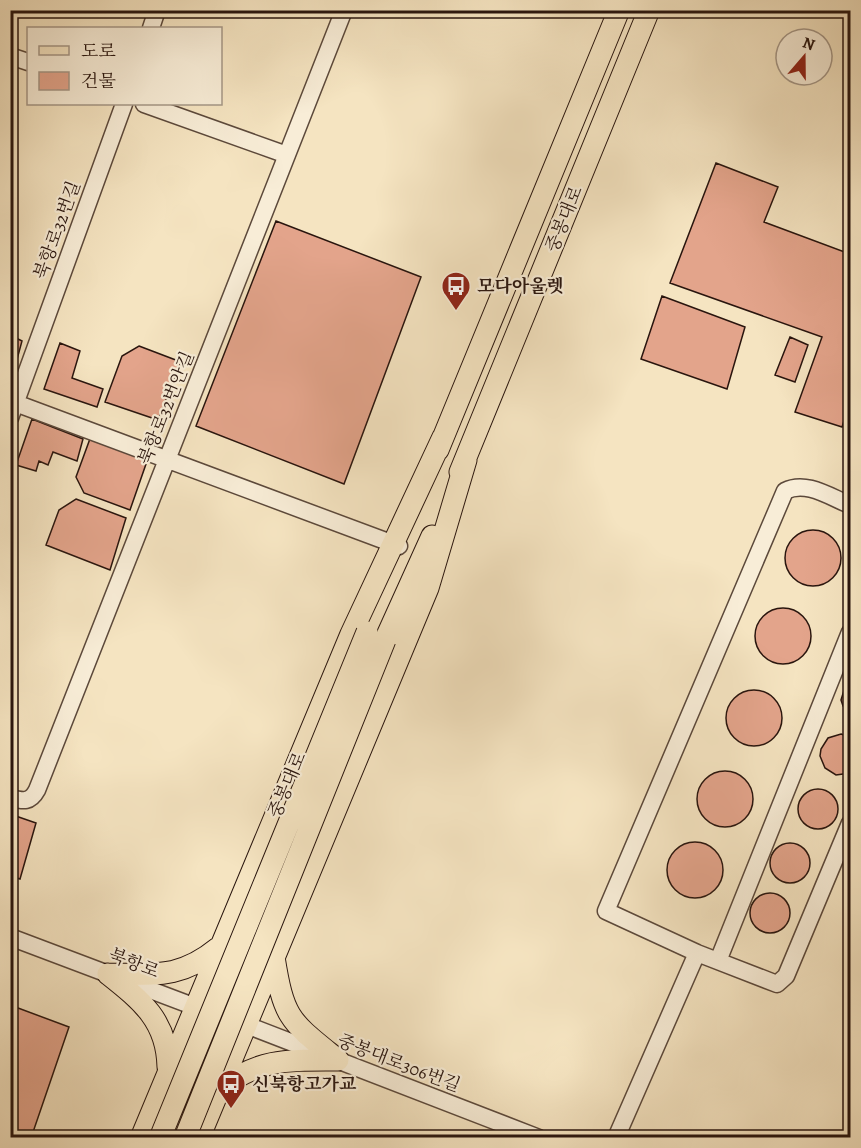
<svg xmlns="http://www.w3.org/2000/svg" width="861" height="1148" font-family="Alegreya,'Noto Serif KR',serif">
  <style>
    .building { fill: #e3a48b; stroke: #29150e; stroke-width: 1.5 }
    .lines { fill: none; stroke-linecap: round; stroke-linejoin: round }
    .minor-casing { stroke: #5c493b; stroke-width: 19 }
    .major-casing { stroke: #29150e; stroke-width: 23 }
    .minor { stroke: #f8edd7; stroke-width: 16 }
    .major { stroke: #f5e4c1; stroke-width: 21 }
    .major-bridge-casing { stroke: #29150e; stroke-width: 23; stroke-linecap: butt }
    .major-bridge { stroke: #f5e4c1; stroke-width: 21 }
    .labels { text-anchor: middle; stroke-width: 4.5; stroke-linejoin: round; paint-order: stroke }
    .street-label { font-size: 18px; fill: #29150e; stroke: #f8edd7 }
    .poi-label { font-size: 18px; font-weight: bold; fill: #29150e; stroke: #f8edd7; text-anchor: start }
  </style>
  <rect width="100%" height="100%" fill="#f5e4c1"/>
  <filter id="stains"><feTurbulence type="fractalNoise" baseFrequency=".00333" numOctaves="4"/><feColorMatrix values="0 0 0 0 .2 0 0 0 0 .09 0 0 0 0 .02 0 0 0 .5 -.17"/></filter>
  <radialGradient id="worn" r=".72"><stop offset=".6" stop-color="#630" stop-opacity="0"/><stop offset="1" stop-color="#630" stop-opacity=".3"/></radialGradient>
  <!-- building -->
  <path class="building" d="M716,163L778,187L764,222L850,254V402L842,427L795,412L822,337L670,283Z
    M276,221L421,277L344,484L196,426Z
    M662,296L745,327L727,389L641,359Z
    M10,335L22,341L12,378H10Z
    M790,337L808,345L795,382L775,375Z
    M60,343L80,351L72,378L103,389L97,407L44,389Z
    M139,346L181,362L158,420L105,402L122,356Z
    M32,419L83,439L77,461L53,452L48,465L39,461L36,471L16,465Z
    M91,436L139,453L146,464L130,510L84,493L76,477Z
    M76,499L126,518L110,570L46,545L59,510Z
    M785 558a28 28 0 1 1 56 0a28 28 0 1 1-56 0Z
    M755 636a28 28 0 1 1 56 0a28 28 0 1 1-56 0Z
    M850,681V716L843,706L841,700L845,687Z
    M726 718a28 28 0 1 1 56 0a28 28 0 1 1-56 0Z
    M841,734L850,737V773L836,775L825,768L820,756L821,749L828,738Z
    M697 799a28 28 0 1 1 56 0a28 28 0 1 1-56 0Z
    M798 809a20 20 0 1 1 40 0a20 20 0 1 1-40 0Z
    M10,814L36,823L20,879L10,876Z
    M667 870a28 28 0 1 1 56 0a28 28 0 1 1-56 0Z
    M770 863a20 20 0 1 1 40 0a20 20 0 1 1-40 0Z
    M750 913a20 20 0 1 1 40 0a20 20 0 1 1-40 0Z
    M10,1005L69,1027L31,1138H10Z"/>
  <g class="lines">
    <!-- minor casing -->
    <g class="minor-casing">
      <path id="minor" d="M151,28L157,10
        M10,56L28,62
        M144,104L287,155
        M10,401L399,546
        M10,418L124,104
        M850,505C830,497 806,480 785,491L606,911L697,953L777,984L786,976L850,823
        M10,798C23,801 30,803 37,790L344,10
        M10,937L206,1011
        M718,961L850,632
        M236,1021L539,1138
        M616,1138L697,953"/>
    </g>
    <!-- major casing -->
    <g class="major-casing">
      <path id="major" d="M438,450L619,10
        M460,472L649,10
        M385,640L432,536
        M274,957C284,1020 290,1021 338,1060
        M108,974C142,1001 167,1021 168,1067
        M108,974C155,974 180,979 218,948
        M219,1090C257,1058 290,1060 338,1060
        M141,1138L351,634L443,437
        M199,1138L428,588L466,460"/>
    </g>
    <!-- minor -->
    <use href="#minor" class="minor"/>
    <!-- major -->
    <use href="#major" class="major"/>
    <!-- major-bridge casing -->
    <g class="major-bridge-casing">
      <path id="major-bridge" d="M160,1138L367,632
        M185,1138L385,640"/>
    </g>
    <!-- major-bridge -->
    <use href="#major-bridge" class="major-bridge"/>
  </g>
  <!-- icons -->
  <defs>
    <g id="bus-pin" transform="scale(1.5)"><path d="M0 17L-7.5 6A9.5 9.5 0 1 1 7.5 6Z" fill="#8f2418" stroke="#f8edd7"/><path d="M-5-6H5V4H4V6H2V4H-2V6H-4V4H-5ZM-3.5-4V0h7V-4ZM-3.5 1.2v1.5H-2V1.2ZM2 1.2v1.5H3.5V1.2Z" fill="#fff"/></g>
  </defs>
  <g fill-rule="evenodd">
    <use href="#bus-pin" x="456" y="286"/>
    <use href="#bus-pin" x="231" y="1084"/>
  </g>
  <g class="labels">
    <!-- street labels -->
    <g class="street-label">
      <text transform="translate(564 219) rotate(-68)" y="6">중봉대로</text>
      <text transform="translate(57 230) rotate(-70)" y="6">북항로32번길</text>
      <text transform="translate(166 408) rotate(-68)" y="6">북항로32번안길</text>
      <text transform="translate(287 785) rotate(-67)" y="6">중봉대로</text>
      <text transform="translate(134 963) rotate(21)" y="6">북항로</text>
      <text transform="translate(399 1063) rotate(21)" y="6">중봉대로306번길</text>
    </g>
    <!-- poi labels -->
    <g class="poi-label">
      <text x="477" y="292">모다아울렛</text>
      <text x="252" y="1090">신북항고가교</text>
    </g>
  </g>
  <!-- margin -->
  <rect width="861" height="1148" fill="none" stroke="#f5e4c1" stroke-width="36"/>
  <rect x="12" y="12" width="837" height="1124" fill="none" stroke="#29150e" stroke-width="3"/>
  <rect x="18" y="18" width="825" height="1112" fill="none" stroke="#29150e" stroke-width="1.5"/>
  <!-- legend -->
  <rect x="27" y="27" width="195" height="78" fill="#f8edd7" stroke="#a59787" stroke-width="1.5"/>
  <rect x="39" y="46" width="30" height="9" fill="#f5e4c1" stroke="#a59787" stroke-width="1.5"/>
  <text x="81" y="57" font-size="18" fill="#29150e">도로</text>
  <rect x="39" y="72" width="30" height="18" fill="#e3a48b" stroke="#a59787" stroke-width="1.5"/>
  <text x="81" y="87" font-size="18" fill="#29150e">건물</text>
  <!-- north arrow -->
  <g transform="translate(804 57) rotate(20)"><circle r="28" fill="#f8edd7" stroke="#a59787" stroke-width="1.5"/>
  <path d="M0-4.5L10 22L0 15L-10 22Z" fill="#8f2418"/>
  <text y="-9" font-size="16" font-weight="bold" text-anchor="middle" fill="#29150e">N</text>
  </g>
  <rect width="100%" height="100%" filter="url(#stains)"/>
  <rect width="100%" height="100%" fill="url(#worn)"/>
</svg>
